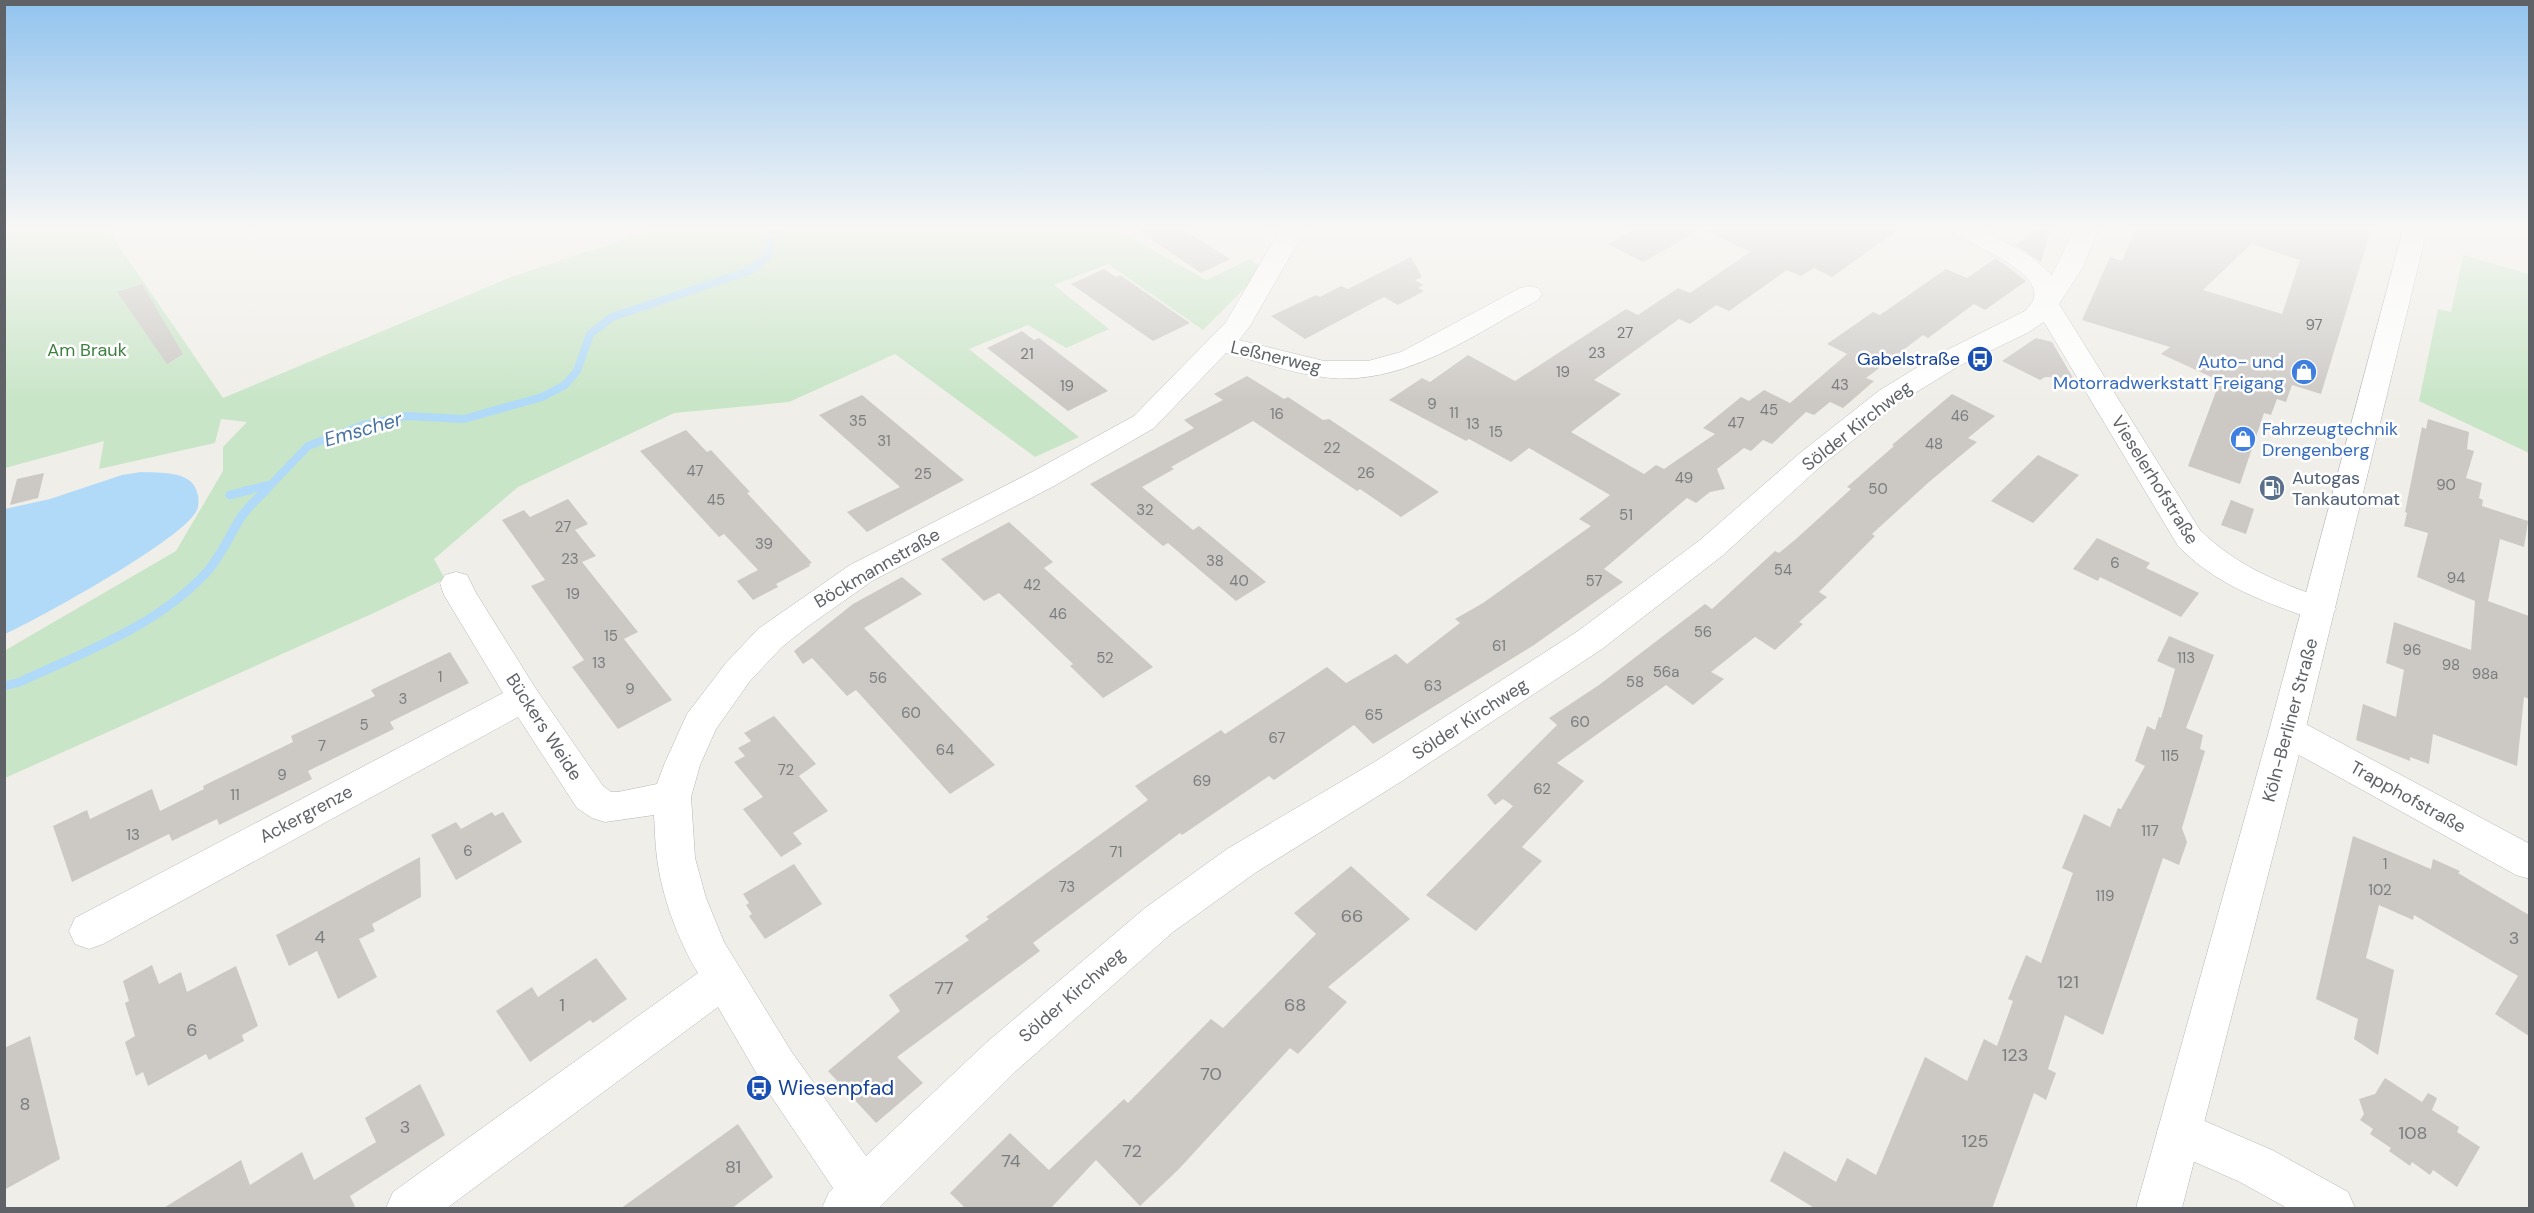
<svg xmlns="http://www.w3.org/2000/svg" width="2534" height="1213" font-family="'DM Sans',sans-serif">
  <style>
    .green { fill: #c8e5c7 }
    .water { fill: #b0daf8 }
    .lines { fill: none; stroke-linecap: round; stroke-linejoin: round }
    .stream-far1 { stroke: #b0daf8; stroke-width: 8 }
    .stream { stroke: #b0daf8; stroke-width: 9 }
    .building { fill: #ccc9c5; fill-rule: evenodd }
    .street-casing { stroke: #b5b8bb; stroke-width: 1 }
    .secondary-casing { stroke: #b4b7bb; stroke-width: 1 }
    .street { fill: #fff; fill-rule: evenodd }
    .secondary { fill: #fff; fill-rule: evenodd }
    .labels { text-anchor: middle; stroke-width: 5; stroke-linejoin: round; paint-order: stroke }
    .number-label { font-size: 15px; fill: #7a7c7e }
    .park-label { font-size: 18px; fill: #3d803f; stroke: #fff }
    .street-label { font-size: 18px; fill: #5f6367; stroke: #fff }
    .transit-label { font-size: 18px; fill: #164399; stroke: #fff; text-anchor: end }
    .shop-label { font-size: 18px; fill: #366cbe; stroke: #fff; text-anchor: end }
    .service-label { font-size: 18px; fill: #4e5e75; stroke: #fff; text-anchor: start }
    .near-number-label { font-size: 18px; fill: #7a7c7e }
    .water-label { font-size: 20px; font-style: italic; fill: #4a75a2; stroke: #fff }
    .near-transit-label { font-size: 21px; fill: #164399; stroke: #fff; text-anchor: start }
  </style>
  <rect width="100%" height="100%" fill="#f0eee8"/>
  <!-- green -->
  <path class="green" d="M5,230H108L223,398L511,277L652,230H1117L1206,280L1250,259L1264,269L1203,330L1108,264L1054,285L1109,329L1066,348L1028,325L969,349L1079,437L1035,457L895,354L789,402L674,413L518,487L434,559L445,579L376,612L5,778L4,651L176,551L223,471V447L247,422L221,419L215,443L99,469L104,441L5,468Z
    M2463,255L2529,274V453L2419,401L2438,309L2451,312Z"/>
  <!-- water -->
  <path class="water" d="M141,472C159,473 191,470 197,492C199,497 199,505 197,510C184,539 38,619 5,634V509L50,499L122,475Z"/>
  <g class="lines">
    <!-- stream-far1 -->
    <path class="stream-far1" d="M244,491L268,485
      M265,491L308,446L363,425L406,416L464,419L542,397L565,385L577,371L590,334L612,317L749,271L768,256L770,240L776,230"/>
    <!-- stream -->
    <path class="stream" d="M230,495L250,490
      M4,686L20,682C84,652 155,627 205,574C221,557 229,536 241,517C248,507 258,498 266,490"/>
  </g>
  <!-- building -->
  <path class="building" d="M1137,230H1184L1230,259L1201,273Z
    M1633,230H1700L1643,262L1608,244Z
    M1704,230H1898L1832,277L1814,268L1801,276L1787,270L1729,311L1716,305L1690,324L1679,319L1594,380L1621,394L1571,432L1644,474L1656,465L1664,469L1715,434L1703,428L1741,397L1749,401L1764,390L1790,403L1847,354L1827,344L1873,312L1880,315L1946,269L1967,278L1996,258L2026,281L1985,310L1974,304L1928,338L1923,335L1866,378L1874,381L1843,408L1830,402L1814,415L1806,412L1772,444L1763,440L1751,451L1744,448L1717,469L1725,489L1710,492L1696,503L1687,498L1604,569L1623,582L1534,645L1373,744L1354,725L1274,780L1269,776L1182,835L1180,833L1033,943L1040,951L897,1057L923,1083L876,1123L828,1071L900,1011L889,995L969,940L965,936L989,919L986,917L1148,800L1135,786L1221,730L1225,734L1327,667L1346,683L1396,654L1407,664L1460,623L1455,619L1483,603L1591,526L1579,519L1610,495L1529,448L1511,462L1469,439L1466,441L1389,400L1422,378L1430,382L1468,355L1515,381L1626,309L1638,315L1678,288L1690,293L1750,252Z
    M2037,230H2050L2041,262L2015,245Z
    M2135,230H2371L2321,394L2292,385L2286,402L2277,399L2271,415L2264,413L2240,484L2188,466L2220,381L2161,354L2170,347L2082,320L2110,257L2122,261ZM2251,244L2300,260L2282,314L2203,290Z
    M1411,257L1422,277L1415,280L1423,285L1418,288L1424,291L1398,305L1384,297L1305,339L1271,316L1316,295L1320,297L1341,286L1348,289Z
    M1104,269L1116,277L1120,275L1190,323L1153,341L1071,284Z
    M142,284L183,354L167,364L117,292Z
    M1022,331L1034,340L1039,338L1108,391L1068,411L987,348Z
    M2036,338L2052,342L2073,378L2045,377L2040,380L2002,361Z
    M1247,376L1284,399L1288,397L1323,420L1329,419L1439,492L1401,517L1360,489L1357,491L1253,421L1171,467L1174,469L1142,487L1193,530L1199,526L1266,582L1236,601L1168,543L1163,546L1090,484L1194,428L1184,420L1223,400L1214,394Z
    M1952,394L1995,416L1968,438L1977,442L1929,482L1872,534L1875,536L1819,592L1827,597L1799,622L1803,624L1775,650L1755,637L1711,672L1724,679L1693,705L1666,685L1557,763L1584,781L1522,847L1542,861L1476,931L1426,895L1513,806L1503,799L1495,805L1487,795L1557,725L1549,718L1599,685L1705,604L1712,609L1775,551L1779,553L1796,539L1851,489L1847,487L1894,446L1892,445Z
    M862,395L964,480L867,532L847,512L900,487L819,415Z
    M2428,419L2469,432L2467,449L2474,451L2466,478L2482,483L2479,498L2483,500L2482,506L2528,521L2524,547L2500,539L2488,601L2529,616V699L2524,697L2517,766L2433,734L2429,764L2410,757V761L2356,740L2363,704L2396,717L2404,670L2386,663L2394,622L2471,650L2475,601L2417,577L2428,533L2404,526L2407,513L2405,512L2422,427L2426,429Z
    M686,430L707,452L711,450L750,492L747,493L812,563L809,564L810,566L776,584L778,587L753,600L737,581L758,570L724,534L719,537L640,451Z
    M2038,455L2079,475L2033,523L1991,501Z
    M44,473L38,498L10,505L17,479Z
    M568,499L588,524L575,530L596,556L582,562L638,632L624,639L672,700L618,729L572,667L584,660L531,586L545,580L502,520L524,510L530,517Z
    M2231,500L2254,509L2246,534L2221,525Z
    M1009,522L1053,562L1044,568L1153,667L1103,698L1070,666L1073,664L999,593L984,601L941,559Z
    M2097,538L2150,563L2146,568L2199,593L2181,617L2100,577L2098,581L2073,569Z
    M902,577L922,594L864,628L995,765L950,794L856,690L847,696L812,658L803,664L794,651L853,604Z
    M2169,636L2214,655L2186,728L2203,735L2200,749L2205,751L2182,828L2187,842L2179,865L2163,858L2103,1035L2065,1015L2048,1069L2056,1073L2046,1100L2034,1093L1992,1209H1816L1770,1181L1784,1151L1836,1182L1847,1158L1876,1175L1925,1057L1967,1081L1984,1039L1997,1046L2013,1001L2008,999L2026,955L2041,963L2073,873L2062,868L2084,814L2110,827L2118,808L2121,809L2145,766L2135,761L2147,726L2155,730L2159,717L2161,718L2175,669L2157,661Z
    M450,652L469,683L390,722L394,729L308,771L312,779L219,825L217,819L172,841L169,834L72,882L53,826L87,810L90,819L152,789L160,811L204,789L203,786L293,742L291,736L375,696L371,690Z
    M774,716L816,764L799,776L828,811L793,833L802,844L781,857L743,809L763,797L734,762L745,756L738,748L751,741L744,733Z
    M492,812L495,816L503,812L522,842L456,880L431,835L456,822L461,829Z
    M2353,836L2431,869L2433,859L2460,871L2458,873L2529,915V1036L2495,1014L2518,976L2414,915L2413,920L2379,905L2366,958L2394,970L2378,1055L2354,1039L2358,1019L2316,999Z
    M420,857L421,897L372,924L375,931L359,939L377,977L338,999L317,951L289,966L276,935Z
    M794,864L822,904L765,939L749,916L752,914L746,905L749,903L743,894Z
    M1351,866L1410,919L1328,987L1347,1002L1298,1054L1290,1048L1179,1169L1140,1206L1096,1160L1050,1209H966L950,1193L1010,1133L1049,1170L1124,1099L1128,1103L1211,1019L1223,1028L1316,934L1294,913Z
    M596,958L627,999L593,1023L590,1020L530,1062L496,1011L532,987L538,997Z
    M152,965L159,984L181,972L187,992L236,966L258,1026L242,1035L244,1041L209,1060L206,1054L148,1086L143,1072L136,1076L125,1042L135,1036L125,1003L129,1001L123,981Z
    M30,1036L60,1159L4,1190V1048Z
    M2385,1078L2422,1102L2428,1093L2437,1098L2432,1110L2459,1127L2457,1132L2480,1147L2457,1187L2433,1170L2430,1175L2412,1162L2410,1166L2389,1151L2391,1148L2370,1134L2373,1129L2360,1120L2364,1114L2359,1099L2375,1094Z
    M420,1084L445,1135L350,1196L356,1209H162L241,1160L250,1185L302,1152L314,1180L376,1142L365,1118Z
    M738,1124L773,1177L731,1209H620Z"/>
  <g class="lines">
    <!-- street casing -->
    <g class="street-casing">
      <path id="street" d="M1280,230H1305L1250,326L1239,340L1324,361H1368L1401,352L1520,288L1529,286L1538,288L1542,294L1538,300C1473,335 1402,388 1323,377C1291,373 1258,361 1226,353L1154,428L1054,486L872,581L807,627L782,647L750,681L716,729L700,765L691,797L695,858L706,898L724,942L791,1051L866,1156L987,1042L1145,908L1227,849L1376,761L1578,631L1700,540L1800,453L1880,390L1939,354L2025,311C2030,305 2036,300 2034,291C2031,269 1975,245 1956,235L1953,230H1985L2033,258L2052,275L2074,230H2098L2083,267L2059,304L2200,530C2237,567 2282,584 2331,601L2336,609L2331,617L2319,621L2307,617C2259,600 2214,583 2178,546L2044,322L2027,333L1959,366L1900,402L1820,467L1722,556L1602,649L1402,781L1255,873L1173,932L1017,1070L879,1208H822L829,1192L833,1188L761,1081L718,1007L447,1208H386L393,1192L698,973C678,940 662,897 657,858C655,844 655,829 654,815L605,822L592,818L577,808L518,717L103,944L89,949L75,944L69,931L75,918L503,693L444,595L440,583L445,575L456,572L467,575L476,593L536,689L603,786L611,792H618L657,784L664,765L687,714L726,663L758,629L850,565L1032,472L1134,416L1226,322Z
        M2287,717L2300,721L2530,844V879L2516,875L2274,741L2269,731L2274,721Z
        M2179,1110L2272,1150L2348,1192L2355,1208H2287L2240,1182L2163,1148L2157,1132L2163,1116Z"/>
    </g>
    <!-- secondary casing -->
    <g class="secondary-casing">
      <path id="secondary" d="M2403,230H2427L2305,731L2182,1208H2136L2269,731Z"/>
    </g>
    <!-- street -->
    <use href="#street" class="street"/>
    <!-- secondary -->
    <use href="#secondary" class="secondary"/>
  </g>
  <!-- sky -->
  <linearGradient id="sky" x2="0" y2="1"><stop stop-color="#91c3ee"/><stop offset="0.57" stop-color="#f8f7f5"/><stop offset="1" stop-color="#f8f7f5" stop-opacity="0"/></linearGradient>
  <rect width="2534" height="400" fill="url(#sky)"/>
  <!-- icons -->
  <defs>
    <g id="bus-disc" transform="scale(1.35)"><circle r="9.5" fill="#1a4fb4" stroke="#fff"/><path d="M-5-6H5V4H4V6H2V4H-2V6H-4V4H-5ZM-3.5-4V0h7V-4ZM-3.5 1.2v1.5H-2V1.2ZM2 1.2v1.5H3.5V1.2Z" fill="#fff"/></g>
    <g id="shop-disc" transform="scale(1.35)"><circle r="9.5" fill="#3f7fe0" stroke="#fff"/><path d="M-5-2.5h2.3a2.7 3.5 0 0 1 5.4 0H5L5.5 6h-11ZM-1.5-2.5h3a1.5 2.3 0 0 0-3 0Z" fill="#fff"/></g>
    <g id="fuel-disc" transform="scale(1.35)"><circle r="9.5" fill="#5c6f8a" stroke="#fff"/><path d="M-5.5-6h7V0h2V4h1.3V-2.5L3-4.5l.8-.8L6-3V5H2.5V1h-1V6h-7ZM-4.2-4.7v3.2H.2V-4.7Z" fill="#fff"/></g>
  </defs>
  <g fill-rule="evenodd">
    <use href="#bus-disc" x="1980" y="359"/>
    <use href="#shop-disc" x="2304" y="372"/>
    <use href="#shop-disc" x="2243" y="439"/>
    <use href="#fuel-disc" x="2272" y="488"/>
    <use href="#bus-disc" x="759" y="1088"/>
  </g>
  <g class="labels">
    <!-- number labels -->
    <g class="number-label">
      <text x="2314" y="330">97</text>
      <text x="1625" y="338">27</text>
      <text x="1597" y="358">23</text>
      <text x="1027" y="359">21</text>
      <text x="1563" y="377">19</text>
      <text x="1840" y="390">43</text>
      <text x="1067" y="391">19</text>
      <text x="1432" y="409">9</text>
      <text x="1769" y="415">45</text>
      <text x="1454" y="418">11</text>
      <text x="1277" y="419">16</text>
      <text x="1960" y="421">46</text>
      <text x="858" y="426">35</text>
      <text x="1736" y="428">47</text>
      <text x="1473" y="429">13</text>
      <text x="1496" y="437">15</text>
      <text x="884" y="446">31</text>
      <text x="1934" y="449">48</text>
      <text x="1332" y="453">22</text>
      <text x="695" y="476">47</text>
      <text x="1366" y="478">26</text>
      <text x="923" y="479">25</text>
      <text x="1684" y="483">49</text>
      <text x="2446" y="490">90</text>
      <text x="1878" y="494">50</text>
      <text x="716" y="505">45</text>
      <text x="1145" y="515">32</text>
      <text x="1626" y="520">51</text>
      <text x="563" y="532">27</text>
      <text x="764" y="549">39</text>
      <text x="570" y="564">23</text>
      <text x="1215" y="566">38</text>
      <text x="2115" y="568">6</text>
      <text x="1783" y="575">54</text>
      <text x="2456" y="583">94</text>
      <text x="1239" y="586">40</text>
      <text x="1594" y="586">57</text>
      <text x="1032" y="590">42</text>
      <text x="573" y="599">19</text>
      <text x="1058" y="619">46</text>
      <text x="1703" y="637">56</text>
      <text x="611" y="641">15</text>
      <text x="1499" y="651">61</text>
      <text x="2412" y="655">96</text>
      <text x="1105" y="663">52</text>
      <text x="2186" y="663">113</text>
      <text x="599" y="668">13</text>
      <text x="2451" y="670">98</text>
      <text x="1666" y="677">56a</text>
      <text x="2485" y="679">98a</text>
      <text x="440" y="682">1</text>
      <text x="878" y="683">56</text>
      <text x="1635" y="687">58</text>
      <text x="1433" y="691">63</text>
      <text x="630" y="694">9</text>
      <text x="403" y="704">3</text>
      <text x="911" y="718">60</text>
      <text x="1374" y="720">65</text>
      <text x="1580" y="727">60</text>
      <text x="364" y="730">5</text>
      <text x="1277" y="743">67</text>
      <text x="322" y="751">7</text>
      <text x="945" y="755">64</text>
      <text x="2170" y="761">115</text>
      <text x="786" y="775">72</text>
      <text x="282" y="780">9</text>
      <text x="1202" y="786">69</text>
      <text x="1542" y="794">62</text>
      <text x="235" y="800">11</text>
      <text x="2150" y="836">117</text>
      <text x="133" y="840">13</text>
      <text x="468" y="856">6</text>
      <text x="1116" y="857">71</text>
      <text x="2385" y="869">1</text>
      <text x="1067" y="892">73</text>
      <text x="2380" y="895">102</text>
      <text x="2105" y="901">119</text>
    </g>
    <!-- park labels -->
    <g class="park-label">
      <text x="87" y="356">Am Brauk</text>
    </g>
    <!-- street labels -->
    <g class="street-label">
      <text transform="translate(1276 357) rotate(13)" y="6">Leßnerweg</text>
      <text transform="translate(1857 426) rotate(-38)" y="6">Sölder Kirchweg</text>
      <text transform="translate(2155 480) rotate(58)" y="6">Vieselerhofstraße</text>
      <text transform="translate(877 568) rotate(-30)" y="6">Böckmannstraße</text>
      <text transform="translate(1470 719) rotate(-33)" y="6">Sölder Kirchweg</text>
      <text transform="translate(2290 720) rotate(-75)" y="6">Köln-Berliner Straße</text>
      <text transform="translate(544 727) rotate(57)" y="6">Bückers Weide</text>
      <text transform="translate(2408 797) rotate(29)" y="6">Trapphofstraße</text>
      <text transform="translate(306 814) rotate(-28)" y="6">Ackergrenze</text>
      <text transform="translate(1072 995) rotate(-41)" y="6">Sölder Kirchweg</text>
    </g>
    <!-- transit labels -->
    <g class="transit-label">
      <text x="1960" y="365">Gabelstraße</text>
    </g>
    <!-- shop labels -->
    <g class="shop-label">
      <text x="2284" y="368">Auto- und<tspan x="2284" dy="21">Motorradwerkstatt Freigang</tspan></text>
      <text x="2262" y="435" text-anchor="start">Fahrzeugtechnik<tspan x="2262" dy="21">Drengenberg</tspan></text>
    </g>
    <!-- service labels -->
    <g class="service-label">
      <text x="2292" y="484">Autogas<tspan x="2292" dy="21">Tankautomat</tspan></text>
    </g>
    <!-- near-number labels -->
    <g class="near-number-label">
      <text x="1352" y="922">66</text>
      <text x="320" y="943">4</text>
      <text x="2514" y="944">3</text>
      <text x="2068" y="988">121</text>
      <text x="944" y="994">77</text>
      <text x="562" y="1011">1</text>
      <text x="1295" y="1011">68</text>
      <text x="192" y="1036">6</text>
      <text x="2015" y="1061">123</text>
      <text x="1211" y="1080">70</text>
      <text x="25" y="1110">8</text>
      <text x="405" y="1133">3</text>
      <text x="2413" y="1139">108</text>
      <text x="1975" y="1147">125</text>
      <text x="1132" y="1157">72</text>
      <text x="1011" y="1167">74</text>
      <text x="733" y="1173">81</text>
    </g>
    <!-- water labels -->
    <g class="water-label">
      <text transform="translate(363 429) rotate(-16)" y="7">Emscher</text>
    </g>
    <!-- near-transit labels -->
    <g class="near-transit-label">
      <text x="778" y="1095">Wiesenpfad</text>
    </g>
  </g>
  <!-- border -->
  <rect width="2534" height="1213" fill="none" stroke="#5f6367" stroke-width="12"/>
</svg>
